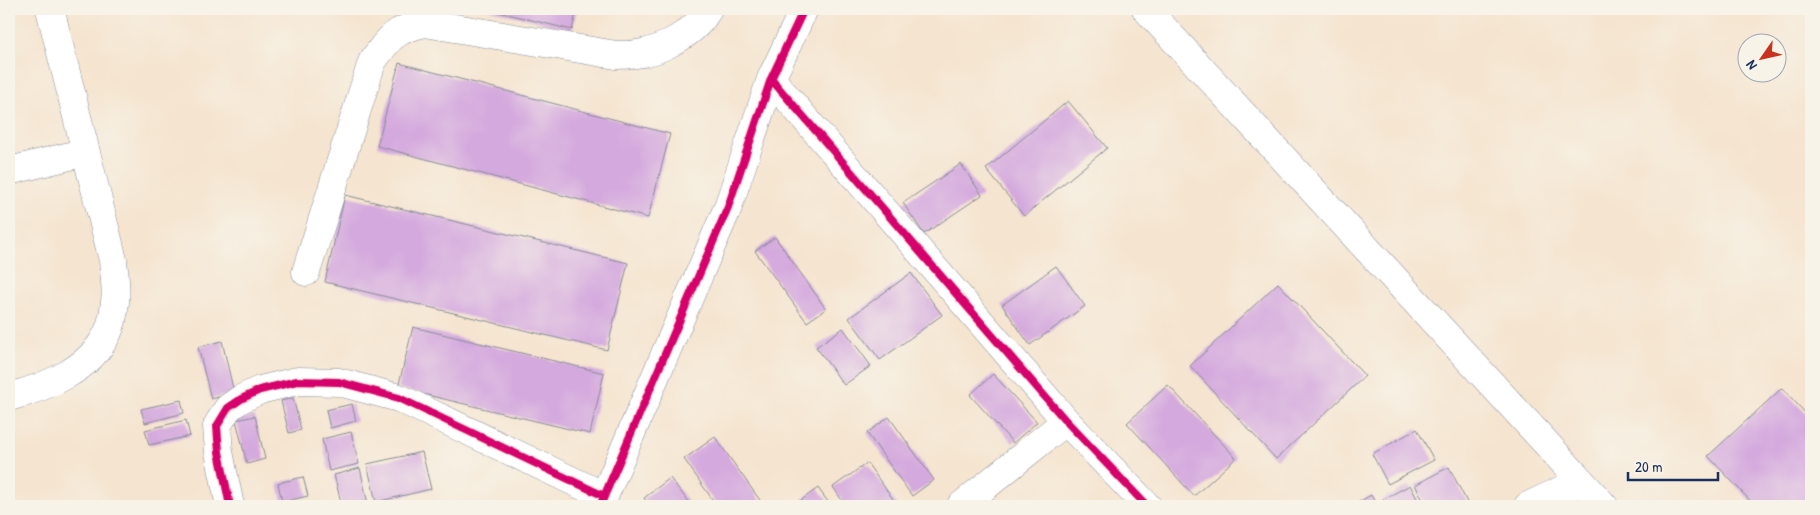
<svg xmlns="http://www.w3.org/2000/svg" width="1820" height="515" font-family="'Patrick Hand',sans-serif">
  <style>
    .building { fill: #d4a9de }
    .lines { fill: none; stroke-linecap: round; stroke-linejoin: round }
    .minor-casing { stroke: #888a96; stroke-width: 29 }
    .major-casing { stroke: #888a96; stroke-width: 29 }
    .minor { stroke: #fff; stroke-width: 28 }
    .major { stroke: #fff; stroke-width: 28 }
    .cycleway-casing { stroke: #f7f3e8; stroke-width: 11 }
    .cycleway { stroke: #d6006c; stroke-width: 8 }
  </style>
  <rect width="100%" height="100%" fill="#f7f3e8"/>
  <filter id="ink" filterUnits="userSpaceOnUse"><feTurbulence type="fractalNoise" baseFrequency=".02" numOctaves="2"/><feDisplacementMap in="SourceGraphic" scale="10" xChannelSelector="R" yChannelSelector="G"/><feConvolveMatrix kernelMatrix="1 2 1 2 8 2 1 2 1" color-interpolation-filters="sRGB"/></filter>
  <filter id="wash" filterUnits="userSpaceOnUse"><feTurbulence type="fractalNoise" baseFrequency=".0096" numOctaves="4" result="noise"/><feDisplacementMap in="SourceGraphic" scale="20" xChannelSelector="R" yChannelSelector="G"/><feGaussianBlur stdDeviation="1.12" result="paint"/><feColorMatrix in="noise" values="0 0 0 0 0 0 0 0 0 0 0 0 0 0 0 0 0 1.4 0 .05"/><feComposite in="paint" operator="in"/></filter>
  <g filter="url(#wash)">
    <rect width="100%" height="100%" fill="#f5e4cf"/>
    <g id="blocks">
      <!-- building -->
      <path class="building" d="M487,9H577L572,30Z
        M399,63L670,134L648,218L377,146Z
        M1068,101L1107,148L1024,216L986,169Z
        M961,164L982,195L924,234L903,203Z
        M345,195L628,263L607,350L325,282Z
        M775,237L826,309L807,322L755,251Z
        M1056,266L1085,306L1030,345L1002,305Z
        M911,273L942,315L880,360L849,318Z
        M1278,283L1365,376L1276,459L1190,366Z
        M413,327L604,373L590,434L398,388Z
        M843,328L871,366L844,385L816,347Z
        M222,341L234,393L211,399L198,347Z
        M993,374L1037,422L1013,443L970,395Z
        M1168,385L1236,458L1194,496L1127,423Z
        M1782,388L1811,419V506H1755L1708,456Z
        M293,398L301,430L289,433L281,401Z
        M181,400L184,413L145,423L141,409Z
        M352,404L356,421L330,428L326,410Z
        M255,416L265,459L247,464L236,420Z
        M889,417L934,480L912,496L867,433Z
        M186,420L190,436L149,445L145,430Z
        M1417,429L1434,460L1388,484L1372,454Z
        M351,432L359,464L329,471L322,439Z
        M715,437L764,506H717L684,459Z
        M422,452L431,489L376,502L367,464Z
        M867,463L898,506H846L833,487Z
        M1449,467L1469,506H1426L1415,485Z
        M360,468L368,504L358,506H342L334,475Z
        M303,477L308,496L282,502L278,483Z
        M670,478L692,506H650L644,498Z
        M1410,485L1421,506H1386L1382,500Z
        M818,488L831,506H793Z
        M1371,495L1377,506H1352Z"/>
    </g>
  </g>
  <g filter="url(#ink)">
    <use href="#blocks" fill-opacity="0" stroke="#888a96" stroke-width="1"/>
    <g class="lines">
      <!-- minor casing -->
      <g class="minor-casing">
        <path id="minor" d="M771,79L1066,421L1147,506
          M9,171L86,152
          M306,272L372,62C389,38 395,29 425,23L616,55C622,55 629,55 636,54C660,52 697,32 708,9
          M9,397C46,387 91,370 108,332C112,324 114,311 115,302C117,289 114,274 113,260L50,9
          M230,506L219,452L217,426L228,408L241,399L260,390L297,381L339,382L399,398L604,496
          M600,506L728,207L771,79L804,9
          M961,506L1066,421
          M1528,506L1581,481"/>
      </g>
      <!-- major casing -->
      <g class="major-casing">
        <path id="major" d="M1146,9L1604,506"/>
      </g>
      <!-- minor -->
      <use href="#minor" class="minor"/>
      <!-- major -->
      <use href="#major" class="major"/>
      <!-- cycleway casing -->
      <g class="cycleway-casing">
        <path id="cycleway" d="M771,79L1066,421L1147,506
          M230,506L219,452L217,426L228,408L241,399L260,390L297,381L339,382L399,398L604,496
          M600,506L728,207L771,79L804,9"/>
      </g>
      <!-- cycleway -->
      <use href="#cycleway" class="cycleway"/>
    </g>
  </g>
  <!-- margin -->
  <rect width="1820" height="515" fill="none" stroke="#f7f3e8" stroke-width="30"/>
  <!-- north arrow -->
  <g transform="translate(1762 58) rotate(236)"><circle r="24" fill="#f7f3e8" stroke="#9fa5b1"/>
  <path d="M0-4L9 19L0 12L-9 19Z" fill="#c8321e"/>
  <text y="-8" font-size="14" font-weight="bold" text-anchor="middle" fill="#1b2f5e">N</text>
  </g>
  <!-- scale -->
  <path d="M1628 472v8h90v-8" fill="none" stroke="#1b2f5e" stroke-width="2.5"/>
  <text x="1635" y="472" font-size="15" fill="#1b2f5e" stroke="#f7f3e8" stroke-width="4" paint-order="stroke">20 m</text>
</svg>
